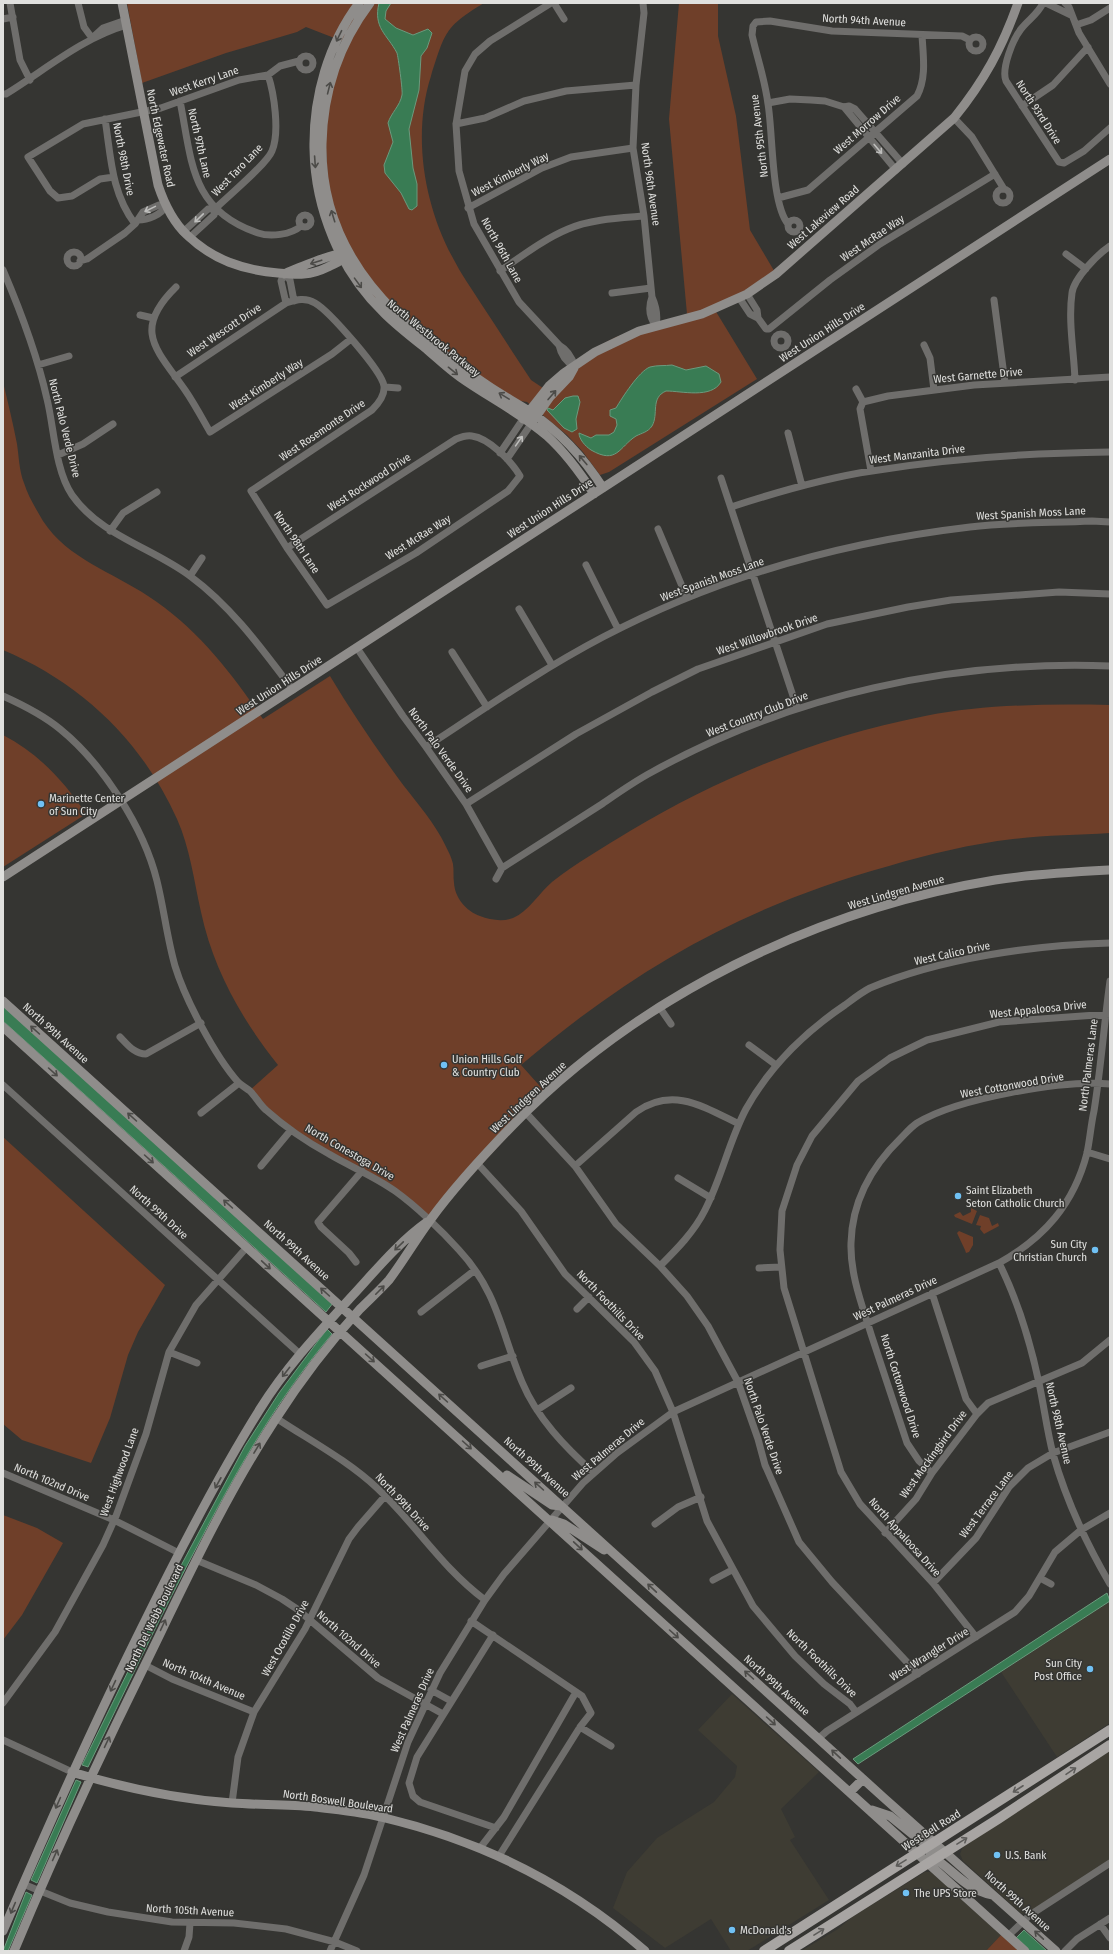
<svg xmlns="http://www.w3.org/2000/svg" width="1113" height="1954" font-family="'Fira Sans Condensed',sans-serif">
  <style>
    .built { fill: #3e3c33 }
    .green { fill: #6f3f29 }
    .water { fill: #397c54; stroke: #6b9a7d }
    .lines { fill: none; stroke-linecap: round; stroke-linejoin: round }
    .street { stroke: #6f6e6c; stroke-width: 7 }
    .secondary { stroke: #8f8d8b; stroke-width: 9 }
    .primary { stroke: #a8a5a3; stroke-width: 10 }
    .oneway { stroke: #4c4b48 }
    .oneway2 { stroke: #bebebc }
    .oneway3 { stroke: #5d5c5a }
    .poi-dot { fill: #70c1f4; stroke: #353532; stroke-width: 1.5 }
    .labels { text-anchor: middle; stroke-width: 3; stroke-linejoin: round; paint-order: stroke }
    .street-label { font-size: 11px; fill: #e0e0de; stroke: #353532 }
    .poi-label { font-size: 11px; fill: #e0e0de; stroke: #353532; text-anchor: start }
  </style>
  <rect width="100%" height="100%" fill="#353532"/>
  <!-- built -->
  <path class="built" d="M1110,1601V1723L1057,1757L1001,1672Z
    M732,1694L819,1772L781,1809L795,1837L790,1840L829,1900L747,1951H731L711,1919L665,1948L613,1908L627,1872L657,1838L714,1802L735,1777L737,1766L698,1730Z
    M1110,1751V1859L1031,1911L1024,1914L1021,1913L963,1861L960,1854L962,1849L964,1846Z
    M925,1872H931L1001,1935L986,1951H801L838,1929L852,1917Z"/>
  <!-- green -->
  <path class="green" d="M127,3H484C444,27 445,33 431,76C412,135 424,206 454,260C461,274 470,286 478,299C496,326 513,353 531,380L543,388L593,349L616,337L687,314L669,119L679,3H718V36L736,116L750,230L776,274L715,310L757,379L609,472L600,475L583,452L567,435L527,402L503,398L427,346L377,300L362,283L343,255L330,216L323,100L331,67L342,41L306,27L297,32L226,53L142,83Z
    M3,382C8,403 13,423 17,444C19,457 19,470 24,483C28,496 36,509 43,521C68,559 112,572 148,596C198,629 229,670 263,719L330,676C351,711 374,745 398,778C412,797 429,816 441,837C445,845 451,855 453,864C454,870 453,877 454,883C455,898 466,911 480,916C490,920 503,922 513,918C529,911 539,893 552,882C576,863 604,847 630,831C722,776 819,737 925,716C985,704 1049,704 1110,705V833C1078,835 1045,835 1013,839C971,844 929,854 889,866C744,906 635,968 521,1065L547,1094L429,1221L396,1192L291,1130L249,1091L278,1065C242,1020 213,969 201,912C194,881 190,848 177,819C142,741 81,683 3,650Z
    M3,735C38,753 64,781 86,814L3,867Z
    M3,1137L165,1285L138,1332L128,1355L110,1418L91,1463L22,1440L3,1424Z
    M971,1208L977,1211L972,1224L955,1217L954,1215L960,1212L963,1216L971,1212Z
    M980,1215L989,1218L992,1226L998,1223L999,1226L984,1234L980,1229L981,1226L976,1225Z
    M959,1231L973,1237V1245L969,1252L966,1253L965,1250L957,1233Z
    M3,1515L37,1528L63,1543L22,1615L3,1640Z
    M1001,1935L1019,1951H986Z"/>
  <!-- water -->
  <path class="water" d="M379,3H391L386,11L385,19L396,28L413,35L428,29L432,33L427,48L421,56L419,90L409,129L413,168L417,184V206L412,210L409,209L401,193L385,173L384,165L393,142L388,123C391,113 400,106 402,95C403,91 398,56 397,53C387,34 373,28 379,3Z
    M672,365L686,370L706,366L719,374L721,382C711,399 682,391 666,391C650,398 659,414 652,426C648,432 642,433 636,436C619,447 617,465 591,450C585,446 579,439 579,433L591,438L596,435H609L614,432L617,425L616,419L610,416V410L616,408C622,398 639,371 650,367C657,365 665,366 672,365Z
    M573,396H578L580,402L576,419L577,429L572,432L564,428L547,410L548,408L553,410L565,398Z
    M3,1004L333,1303L326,1312L3,1021Z
    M327,1329L332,1334C279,1397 239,1466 201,1539C161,1614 125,1691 88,1767L82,1765L169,1588L245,1446L279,1393Z
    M1107,1593L1110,1601L858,1764L853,1759Z
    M76,1780L81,1782L37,1883L31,1880Z
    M26,1892L32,1895L8,1951H3Z
    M1024,1930L1047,1951H1030L1016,1938Z"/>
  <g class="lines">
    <!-- street -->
    <path class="street" d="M10,3L20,60L30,80
      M78,3L84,27L92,38
      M551,3L490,41L475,54L465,71L456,124L459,171L474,224L519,302L559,345C568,350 572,357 575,367
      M554,3L564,19
      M643,3L644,13L636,85L633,148L644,216L652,297C656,306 658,316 656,326
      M1043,3C1038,14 1029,19 1021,29C1013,39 1001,69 1006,81L1059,162L1064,163L1084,151L1110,128
      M1046,3L1071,15
      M1065,3L1069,7L1079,33L1110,84
      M3,19L13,17
      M1076,25L1091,20L1110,8
      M969 44a7 7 0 1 1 14 0a7 7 0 1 1-14 0Z
      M92,38L103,28L126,20
      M299 63a7 7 0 1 1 14 0a7 7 0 1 1-14 0Z
      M3,94H6C45,70 82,38 127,25
      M180,101C192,161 190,210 258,233C270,237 291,235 301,226
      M768,103L790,99L811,100L825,101L844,107L849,106L855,109L903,164
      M1022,106L1053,85L1088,47
      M844,107L896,170
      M954,118L972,137L1004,189
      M105,119C111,157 111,192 135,224
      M456,124L485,118L524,101L566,91L636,85
      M114,177L100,179L72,196L58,198L50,191L28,157L83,124L161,108L239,80L268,75L280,66L299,61
      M996 196a7 7 0 1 1 14 0a7 7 0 1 1-14 0Z
      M778,198L808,190L917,96C927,77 923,55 922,35
      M468,208L542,168L571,157L633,148
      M299 221a6 6 0 1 1 12 0a6 6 0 1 1-12 0Z
      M788 226a6 6 0 1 1 12 0a6 6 0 1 1-12 0Z
      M788,224C771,203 773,133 768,104C765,80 757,57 752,35L753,26L756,22L770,21L832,31L962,36L970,40
      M183,232L208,209L216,208
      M189,238L214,215L216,208C228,196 267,164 272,151C280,132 274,93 268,75
      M67 259a7 7 0 1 1 14 0a7 7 0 1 1-14 0Z
      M1066,254L1086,269
      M80,261L87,259L125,233L135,224L143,212L159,205L166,206C161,215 148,220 138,220
      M3,270C21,312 37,354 47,399C54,427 55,470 72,495C101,536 151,547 190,576C232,607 262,649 293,690
      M500,271C522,256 544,239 568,229C591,219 620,218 644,216
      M176,287C132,330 156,349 185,390C194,403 202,418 210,432L332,354L351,339
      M612,293L651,288
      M747,294L757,310L758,318
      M652,297C648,308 649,317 656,326
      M740,299L750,314L758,318L766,329H769L830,280L880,244L995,174
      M994,300L1005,383
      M286,303L281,281L284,274L290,280L294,301
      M140,315L153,318
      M774 341a7 7 0 1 1 14 0a7 7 0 1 1-14 0Z
      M559,345C561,355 566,362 575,367
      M924,345L930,358L934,390
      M38,365L69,356
      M175,377L286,303C296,300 305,297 315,303C329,311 382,371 384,386C385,395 378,404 372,410L251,491L287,548L327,605L416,553L508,491L520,476C512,462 489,438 472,436C467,435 461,437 456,439L287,548
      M1075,380C1074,352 1068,321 1072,293C1074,278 1098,254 1110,246
      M385,387L398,388
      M856,389L863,402
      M863,402L888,396L974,385L1110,377
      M863,402L860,409L871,471
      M788,433L802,486
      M500,453L523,419
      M58,455L83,444L113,424
      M507,459L531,424
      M721,478L797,708
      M731,507C777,492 824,478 872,471C951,458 1030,453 1110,452
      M658,529L687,598
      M110,531L123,513L157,492
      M586,565L618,629
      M190,576L202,558
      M519,609L552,665
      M357,648L403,716L426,747L466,804L502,868
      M452,652L487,707
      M3,696C23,705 43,715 60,729C103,764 144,828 157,881C164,909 167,938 175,966C185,999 215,1056 238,1082C241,1085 246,1088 250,1091C256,1097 260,1105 266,1110C285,1127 307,1142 329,1154C351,1167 374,1176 395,1191C416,1206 442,1231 459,1250C498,1292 501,1332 522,1382C537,1418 565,1447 594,1473
      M426,747C484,709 542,669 603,637C717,577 843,542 970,527C1010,522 1052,523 1092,521L1110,522
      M466,804L576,734L652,692L698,669L827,624L908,607L951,600L1059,592L1110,594
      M496,879L502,868C536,846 569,825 602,804C618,793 635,781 652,772C790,695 952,660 1110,666
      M660,1008L671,1024
      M120,1037C127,1044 134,1054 146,1054L201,1023
      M749,1045L776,1065
      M3,1085L300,1354
      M201,1113L239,1083
      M526,1113L575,1166L616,1224L660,1266L687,1296L708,1326L738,1382L758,1439L765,1465L799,1542L832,1582L918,1674
      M1087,1152L1110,1159
      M477,1163L521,1211L565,1274L634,1342L655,1371L673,1412L707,1521L753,1606L795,1656L824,1684L850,1704L856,1712
      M261,1166L291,1130
      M575,1166L636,1112C673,1086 704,1107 739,1124
      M678,1178L711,1198
      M356,1262L349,1253L321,1227L318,1222L362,1171
      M999,1263C1018,1301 1030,1341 1039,1383C1044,1406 1047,1431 1053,1454C1066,1500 1086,1543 1110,1584
      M660,1266C677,1249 694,1232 705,1210C722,1177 729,1141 746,1109C770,1066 805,1032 845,1005C853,999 862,992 870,988C941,958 1034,945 1110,943
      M759,1268L781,1267
      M932,1293L966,1399L977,1414
      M577,1309L589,1297
      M421,1312L475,1270
      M169,1352L197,1363
      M481,1366L513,1356
      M537,1410L571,1388
      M276,1418C309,1440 347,1460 377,1488C416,1524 440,1566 485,1600
      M3,1473L114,1520L179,1553
      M932,1473L919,1461L907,1443C895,1407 883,1370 871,1334C862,1305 850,1274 851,1243C852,1201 872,1166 901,1138C906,1133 911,1127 917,1123C958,1098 1062,1080 1110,1084
      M655,1524L678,1507L701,1497
      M885,1533L916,1499L932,1473L977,1414L988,1403L1082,1363L1110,1340
      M196,1560L256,1585L282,1599L297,1609L378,1678L443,1714
      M1040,1578L1051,1584
      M713,1580L732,1570
      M933,1583L976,1538L1009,1487L1028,1468L1053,1453L1110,1432
      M471,1621L582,1696L591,1713L580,1727
      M493,1635L417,1757L409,1783L413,1796L420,1802L496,1828
      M976,1637L933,1583L860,1504L841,1472L784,1288L780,1250L782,1211L797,1165L812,1136L858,1081L890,1058L927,1040L999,1022L1110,1014
      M145,1665L172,1679L254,1712
      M431,1690L451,1701
      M3,1703L55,1632L103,1545L116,1516L146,1434L169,1352L196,1305L247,1247
      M819,1738L827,1731L1015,1612L1029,1596L1055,1552L1081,1530L1110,1513
      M3,1740L72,1772
      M232,1803L238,1757L254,1712L305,1629L349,1539L358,1527L385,1496
      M480,1848L504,1817L576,1692
      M499,1856L580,1727L611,1746
      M23,1884L70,1903L108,1912L172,1922L234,1923L286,1929L335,1942L357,1951
      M1100,1924L1110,1938
      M1009,1935L1030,1915L1110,1863
      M184,1951L189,1937L190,1923
      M330,1951L364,1875L408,1742L440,1673L485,1600L504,1574L583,1483L617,1453L673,1412L999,1263C1044,1238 1074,1204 1087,1153C1090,1139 1091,1124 1094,1111C1101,1068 1104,1024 1110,981
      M1065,1951L1077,1939L1110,1918"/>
    <!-- secondary -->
    <path class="secondary" d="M122,3L158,185C164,203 173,222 187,235C213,260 243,270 278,273C298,275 310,276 328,267C335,263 342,262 346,255
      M359,3C328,44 313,97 314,149C315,209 340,271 384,313C396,325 410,336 424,347C436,357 447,368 460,377C488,397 521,413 547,436C566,453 581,474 594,494
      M370,3C339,44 323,93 322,144C320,259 400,326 487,385C500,394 515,402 529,411C559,431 584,458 603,488
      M284,274C291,270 338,252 344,253
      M523,419L549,386L564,373L595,352L639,331L702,314L747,294L776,274L954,118C984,81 1002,48 1018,3
      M533,421L550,397L569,377L574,368
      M3,877L1110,159
      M3,1001L884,1798L1056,1951
      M3,1027L1025,1951
      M507,1475L552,1505L561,1506
      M552,1520L564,1524L604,1550
      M72,1772C124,1788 177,1799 232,1803C259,1805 287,1804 315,1807C338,1810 362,1812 385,1818C481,1841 570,1885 645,1951
      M850,1792L863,1779
      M872,1810L890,1816L932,1850L945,1852
      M930,1855C954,1870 963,1888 992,1895
      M3,1931C48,1826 95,1721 146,1619C181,1548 218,1476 260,1409C286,1367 320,1331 353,1295C376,1270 399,1242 427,1222
      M14,1951C54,1855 98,1760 144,1667C185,1583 224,1498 275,1420C300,1381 329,1343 360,1309C370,1299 380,1290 389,1280C404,1260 416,1239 431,1219C455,1186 484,1155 512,1126C638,996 817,909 995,880C1033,874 1072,872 1110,870"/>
    <!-- primary -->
    <path class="primary" d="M764,1951L1110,1730
      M789,1951L998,1819L1110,1745"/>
  </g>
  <!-- one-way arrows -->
  <defs><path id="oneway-shaft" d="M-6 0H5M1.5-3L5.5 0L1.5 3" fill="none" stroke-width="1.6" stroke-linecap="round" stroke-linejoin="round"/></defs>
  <g class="oneway">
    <use href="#oneway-shaft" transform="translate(339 36) rotate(116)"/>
    <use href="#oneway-shaft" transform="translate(329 88) rotate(-76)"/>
    <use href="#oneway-shaft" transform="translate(315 162) rotate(86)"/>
    <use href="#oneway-shaft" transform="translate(333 216) rotate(-107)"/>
    <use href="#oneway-shaft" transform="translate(316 262) rotate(162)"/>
    <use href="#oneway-shaft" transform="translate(358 283) rotate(54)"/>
    <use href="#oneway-shaft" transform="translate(453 371) rotate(39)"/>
    <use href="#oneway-shaft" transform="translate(552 395) rotate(-49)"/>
    <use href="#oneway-shaft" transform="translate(504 396) rotate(-149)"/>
    <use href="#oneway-shaft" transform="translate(583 460) rotate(-130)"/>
    <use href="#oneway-shaft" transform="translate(35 1030) rotate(-138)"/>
    <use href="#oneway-shaft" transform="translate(53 1072) rotate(42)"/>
    <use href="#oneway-shaft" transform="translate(132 1117) rotate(-138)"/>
    <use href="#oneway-shaft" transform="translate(149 1159) rotate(42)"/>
    <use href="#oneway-shaft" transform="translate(228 1204) rotate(-138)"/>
    <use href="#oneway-shaft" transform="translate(399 1246) rotate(136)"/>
    <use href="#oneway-shaft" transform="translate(266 1265) rotate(43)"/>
    <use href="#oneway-shaft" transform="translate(380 1290) rotate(-45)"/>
    <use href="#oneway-shaft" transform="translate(325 1292) rotate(-138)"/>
    <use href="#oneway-shaft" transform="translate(370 1358) rotate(42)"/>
    <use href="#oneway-shaft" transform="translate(286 1372) rotate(128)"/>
    <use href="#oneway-shaft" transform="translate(443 1398) rotate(-138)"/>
    <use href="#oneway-shaft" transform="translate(467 1445) rotate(42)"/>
    <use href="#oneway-shaft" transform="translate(257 1448) rotate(-59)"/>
    <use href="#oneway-shaft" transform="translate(218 1483) rotate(119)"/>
    <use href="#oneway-shaft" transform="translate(539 1486) rotate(-138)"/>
    <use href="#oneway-shaft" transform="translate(578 1546) rotate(43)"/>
    <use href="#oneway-shaft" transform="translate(652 1588) rotate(-137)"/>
    <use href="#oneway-shaft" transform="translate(163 1625) rotate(-65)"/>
    <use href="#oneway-shaft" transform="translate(674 1634) rotate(42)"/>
    <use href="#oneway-shaft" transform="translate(749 1675) rotate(-138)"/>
    <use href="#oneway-shaft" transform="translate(113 1686) rotate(115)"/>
    <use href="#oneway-shaft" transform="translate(771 1721) rotate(42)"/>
    <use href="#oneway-shaft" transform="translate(107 1742) rotate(-65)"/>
    <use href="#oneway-shaft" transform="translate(836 1754) rotate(-137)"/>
    <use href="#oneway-shaft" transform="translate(58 1803) rotate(114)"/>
    <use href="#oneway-shaft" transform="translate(55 1855) rotate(-66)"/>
    <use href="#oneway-shaft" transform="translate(13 1908) rotate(113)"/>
    <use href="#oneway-shaft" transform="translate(1039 1935) rotate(-137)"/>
  </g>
  <g class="oneway2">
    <use href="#oneway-shaft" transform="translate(878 149) rotate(50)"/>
    <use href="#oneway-shaft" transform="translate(150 209) rotate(154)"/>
    <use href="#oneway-shaft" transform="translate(199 218) rotate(136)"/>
    <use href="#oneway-shaft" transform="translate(519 441) rotate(-55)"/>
  </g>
  <g class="oneway3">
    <use href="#oneway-shaft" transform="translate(1071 1771) rotate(-34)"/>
    <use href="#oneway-shaft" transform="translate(1018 1789) rotate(147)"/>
    <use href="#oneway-shaft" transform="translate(962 1841) rotate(-32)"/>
    <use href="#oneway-shaft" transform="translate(901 1863) rotate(148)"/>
    <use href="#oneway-shaft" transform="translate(819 1932) rotate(-32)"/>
  </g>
  <!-- markers -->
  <g class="poi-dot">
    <circle cx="41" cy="804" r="4"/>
    <circle cx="444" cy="1065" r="4"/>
    <circle cx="958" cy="1196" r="4"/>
    <circle cx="1095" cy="1250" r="4"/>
    <circle cx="1090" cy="1669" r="4"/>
    <circle cx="997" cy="1855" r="4"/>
    <circle cx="906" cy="1893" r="4"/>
    <circle cx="732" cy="1930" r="4"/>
  </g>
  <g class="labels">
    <!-- street labels -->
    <g class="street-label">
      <text transform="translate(864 20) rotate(3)" y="4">North 94th Avenue</text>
      <text transform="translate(204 81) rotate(-19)" y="4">West Kerry Lane</text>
      <text transform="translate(1039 112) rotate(57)" y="4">North 93rd Drive</text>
      <text transform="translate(867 124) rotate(-41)" y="4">West Morrow Drive</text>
      <text transform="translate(759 136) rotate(-97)" y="4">North 95th Avenue</text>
      <text transform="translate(161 138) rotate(78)" y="4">North Edgewater Road</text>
      <text transform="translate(200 143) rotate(77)" y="4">North 97th Lane</text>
      <text transform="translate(124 159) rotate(79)" y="4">North 98th Drive</text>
      <text transform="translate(237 170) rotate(-46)" y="4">West Taro Lane</text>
      <text transform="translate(510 174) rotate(-27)" y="4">West Kimberly Way</text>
      <text transform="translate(651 184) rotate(82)" y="4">North 96th Avenue</text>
      <text transform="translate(823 217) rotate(-41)" y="4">West Lakeview Road</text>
      <text transform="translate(872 238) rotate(-34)" y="4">West McRae Way</text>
      <text transform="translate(502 250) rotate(61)" y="4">North 96th Lane</text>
      <text transform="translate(224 330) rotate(-34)" y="4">West Wescott Drive</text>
      <text transform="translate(822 332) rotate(-33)" y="4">West Union Hills Drive</text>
      <text transform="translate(434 338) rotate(39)" y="4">North Westbrook Parkway</text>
      <text transform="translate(978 375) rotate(-5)" y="4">West Garnette Drive</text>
      <text transform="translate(266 384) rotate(-33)" y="4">West Kimberly Way</text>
      <text transform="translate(65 428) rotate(76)" y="4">North Palo Verde Drive</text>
      <text transform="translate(322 430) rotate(-34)" y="4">West Rosemonte Drive</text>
      <text transform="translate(917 454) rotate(-7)" y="4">West Manzanita Drive</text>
      <text transform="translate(369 482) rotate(-33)" y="4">West Rockwood Drive</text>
      <text transform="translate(550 508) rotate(-33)" y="4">West Union Hills Drive</text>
      <text transform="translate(1031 513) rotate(-3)" y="4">West Spanish Moss Lane</text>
      <text transform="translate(418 537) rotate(-32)" y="4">West McRae Way</text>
      <text transform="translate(297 542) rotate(56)" y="4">North 98th Lane</text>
      <text transform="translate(712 579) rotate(-20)" y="4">West Spanish Moss Lane</text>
      <text transform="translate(767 634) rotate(-19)" y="4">West Willowbrook Drive</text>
      <text transform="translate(279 685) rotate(-33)" y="4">West Union Hills Drive</text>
      <text transform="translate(757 714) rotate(-21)" y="4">West Country Club Drive</text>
      <text transform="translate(441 750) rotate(54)" y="4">North Palo Verde Drive</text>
      <text transform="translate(896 892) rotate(-16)" y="4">West Lindgren Avenue</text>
      <text transform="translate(952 953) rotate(-12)" y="4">West Calico Drive</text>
      <text transform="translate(1038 1009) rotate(-6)" y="4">West Appaloosa Drive</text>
      <text transform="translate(56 1033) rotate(42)" y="4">North 99th Avenue</text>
      <text transform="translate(1088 1065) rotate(-83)" y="4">North Palmeras Lane</text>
      <text transform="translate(1012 1085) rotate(-10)" y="4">West Cottonwood Drive</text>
      <text transform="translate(528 1097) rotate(-43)" y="4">West Lindgren Avenue</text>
      <text transform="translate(350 1152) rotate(30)" y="4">North Conestoga Drive</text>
      <text transform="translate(159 1212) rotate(42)" y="4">North 99th Drive</text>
      <text transform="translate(297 1250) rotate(42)" y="4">North 99th Avenue</text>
      <text transform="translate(895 1298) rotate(-25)" y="4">West Palmeras Drive</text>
      <text transform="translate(611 1305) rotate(46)" y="4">North Foothills Drive</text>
      <text transform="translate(901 1386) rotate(72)" y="4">North Cottonwood Drive</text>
      <text transform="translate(1059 1423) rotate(77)" y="4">North 98th Avenue</text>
      <text transform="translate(764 1426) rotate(71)" y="4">North Palo Verde Drive</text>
      <text transform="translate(608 1449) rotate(-40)" y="4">West Palmeras Drive</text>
      <text transform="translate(933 1454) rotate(-54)" y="4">West Mockingbird Drive</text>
      <text transform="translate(537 1467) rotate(42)" y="4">North 99th Avenue</text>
      <text transform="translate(119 1472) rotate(-70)" y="4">West Highwood Lane</text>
      <text transform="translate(52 1482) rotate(23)" y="4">North 102nd Drive</text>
      <text transform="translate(403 1502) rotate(47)" y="4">North 99th Drive</text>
      <text transform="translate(986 1504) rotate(-53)" y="4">West Terrace Lane</text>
      <text transform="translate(905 1537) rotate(48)" y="4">North Appaloosa Drive</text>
      <text transform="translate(154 1618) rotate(-64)" y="4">North Del Webb Boulevard</text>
      <text transform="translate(285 1638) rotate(-61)" y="4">West Ocotillo Drive</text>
      <text transform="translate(349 1639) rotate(41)" y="4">North 102nd Drive</text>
      <text transform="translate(929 1654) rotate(-32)" y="4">West Wrangler Drive</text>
      <text transform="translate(822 1663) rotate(44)" y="4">North Foothills Drive</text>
      <text transform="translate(204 1679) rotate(23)" y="4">North 104th Avenue</text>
      <text transform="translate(777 1685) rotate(42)" y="4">North 99th Avenue</text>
      <text transform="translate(412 1710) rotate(-66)" y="4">West Palmeras Drive</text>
      <text transform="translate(338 1801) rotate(8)" y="4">North Boswell Boulevard</text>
      <text transform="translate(931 1830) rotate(-32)" y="4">West Bell Road</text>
      <text transform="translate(1018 1901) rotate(42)" y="4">North 99th Avenue</text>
      <text transform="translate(190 1910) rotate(3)" y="4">North 105th Avenue</text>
    </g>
    <!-- poi labels -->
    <g class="poi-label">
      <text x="49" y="802">Marinette Center<tspan x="49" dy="13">of Sun City</tspan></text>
      <text x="452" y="1063">Union Hills Golf<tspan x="452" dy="13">&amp; Country Club</tspan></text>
      <text x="966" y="1194">Saint Elizabeth<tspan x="966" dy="13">Seton Catholic Church</tspan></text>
      <text x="1087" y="1248" text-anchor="end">Sun City<tspan x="1087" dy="13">Christian Church</tspan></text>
      <text x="1082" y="1667" text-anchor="end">Sun City<tspan x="1082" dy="13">Post Office</tspan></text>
      <text x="1005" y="1859">U.S. Bank</text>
      <text x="914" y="1897">The UPS Store</text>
      <text x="740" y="1934">McDonald's</text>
    </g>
  </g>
  <!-- border -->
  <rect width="1113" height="1954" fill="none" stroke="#e0e0de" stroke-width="8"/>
</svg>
